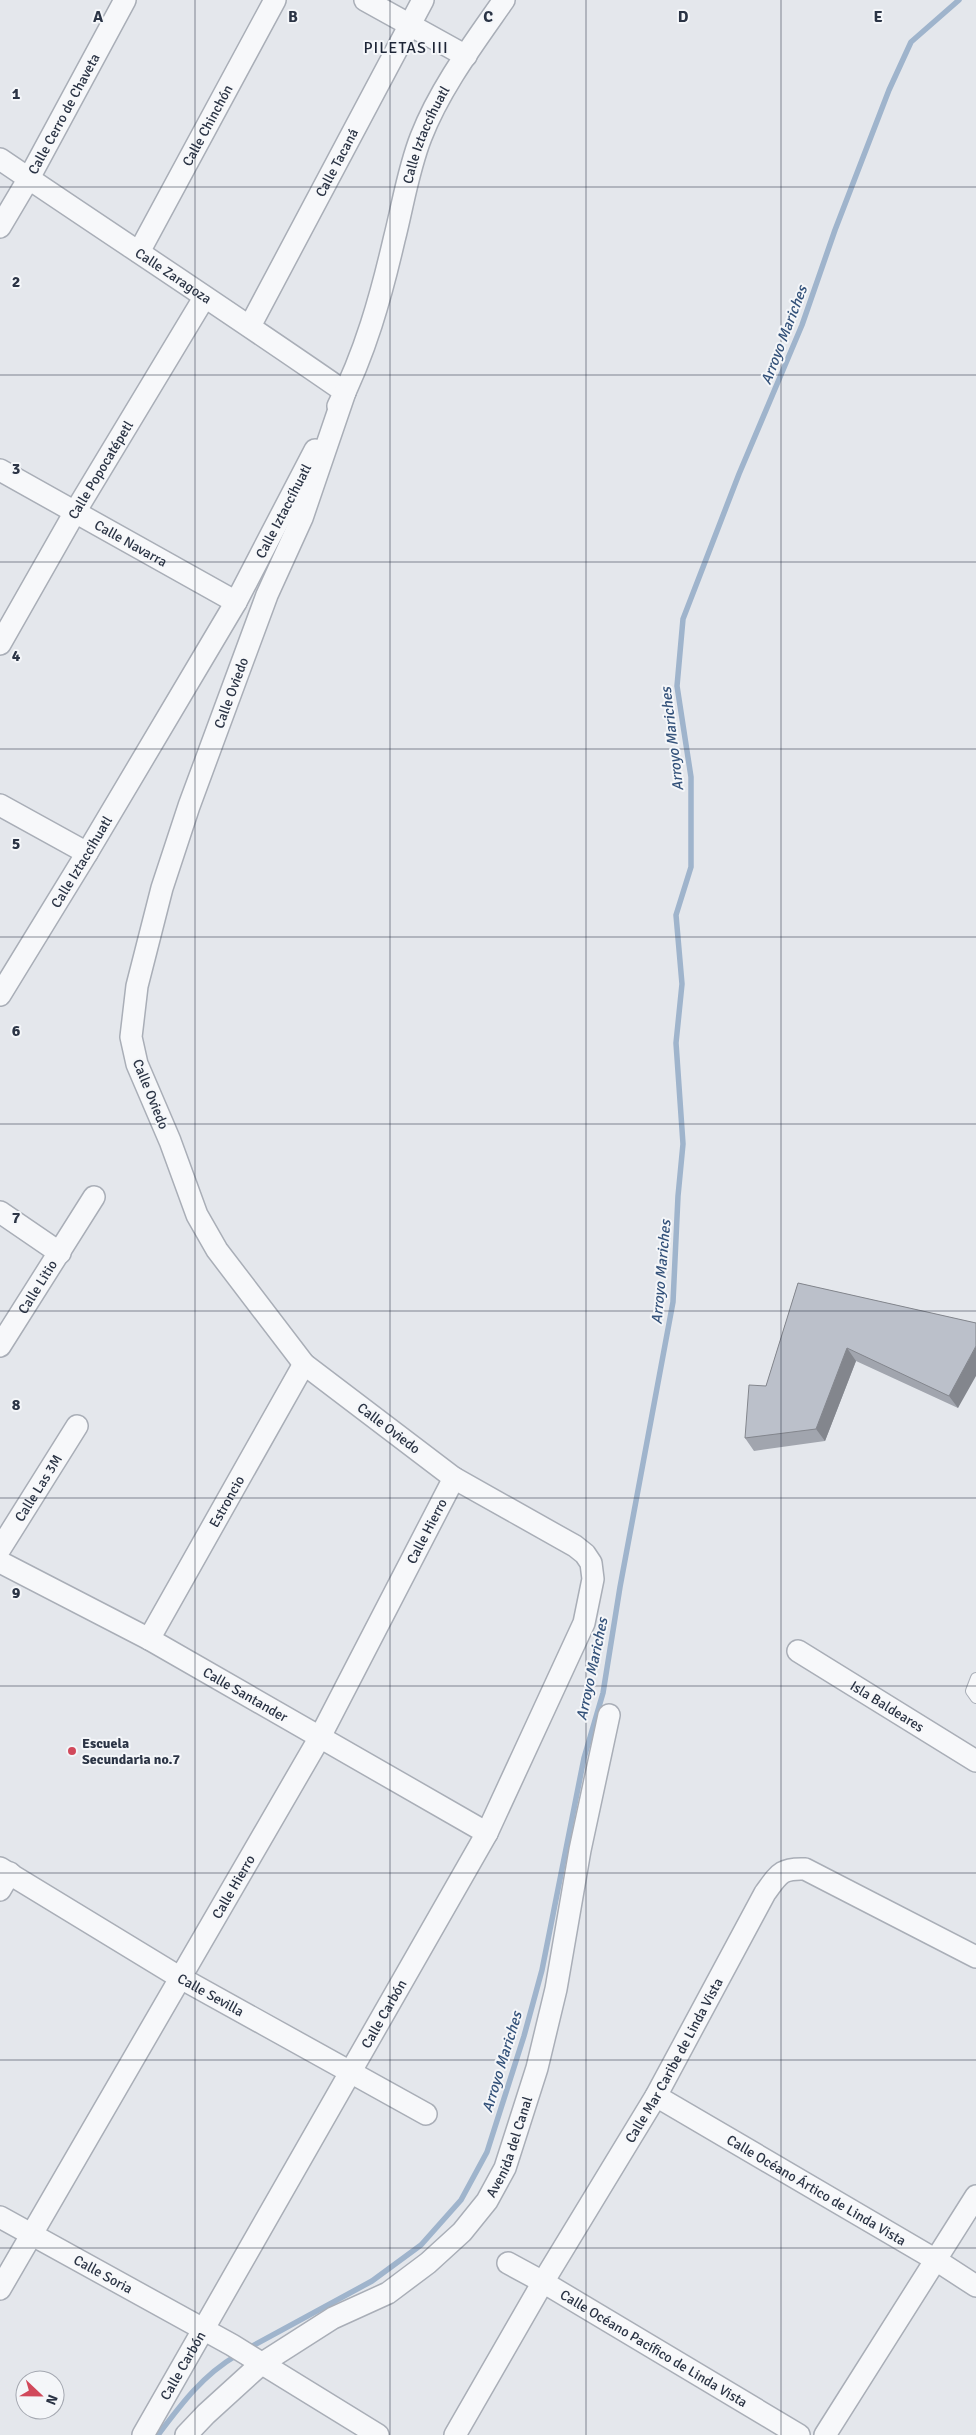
<svg xmlns="http://www.w3.org/2000/svg" width="976" height="2435" font-family="Signika,sans-serif">
  <style>
    .lines { fill: none; stroke-linecap: round; stroke-linejoin: round }
    .stream { stroke: #9fb4cc; stroke-width: 5.5 }
    .lane-casing { stroke: #a9aeb7; stroke-width: 12 }
    .street-casing { stroke: #a9aeb7; stroke-width: 24 }
    .lane { stroke: #f7f8fa; stroke-width: 10 }
    .street { stroke: #f7f8fa; stroke-width: 21 }
    .wall { fill: #a1a5ae }
    .shaded-wall { fill: #83868d }
    .building { fill: #bbc0ca; stroke: #83868d }
    .grid { fill: none; stroke: #2b3445; stroke-width: 1; stroke-opacity: 0.55 }
    .poi-dot { fill: #d1495b; stroke: #f4f6f9; stroke-width: 2 }
    .labels { text-anchor: middle; stroke-width: 4; stroke-linejoin: round; paint-order: stroke }
    .street-label { font-size: 14px; fill: #2b3445; stroke: #f4f6f9 }
    .poi-label { font-size: 14px; font-weight: bold; fill: #2b3445; stroke: #f4f6f9; text-anchor: start }
    .water-label { font-size: 15px; font-style: italic; fill: #34527a; stroke: #f4f6f9 }
    .quarter-label { font-size: 16px; letter-spacing: 1px; fill: #1d2536; stroke: #f4f6f9 }
    .grid-label { font-size: 16px; text-anchor: middle; font-weight: bold; fill: #2b3445; stroke: #f4f6f9; stroke-width: 4; stroke-linejoin: round; paint-order: stroke }
  </style>
  <rect width="100%" height="100%" fill="#e4e7ec"/>
  <g class="lines">
    <!-- stream -->
    <path class="stream" d="M247,2349L372,2281L421,2245L461,2200L487,2152L524,2036L542,1970L584,1758L603,1693L620,1587L673,1302L678,1196L683,1144L676,1043L682,984L676,915L691,867V777L677,686L683,619L739,474L802,325L835,230L889,90L911,42L959,0
      M158,2435C182,2403 203,2375 237,2355"/>
    <!-- lane casing -->
    <g class="lane-casing">
      <path id="lane" d="M976,1678L971,1691L976,1698"/>
    </g>
    <!-- street casing -->
    <g class="street-casing">
      <g id="street">
        <path d="M365,0L466,56"/>
        <path id="s1" d="M0,159C115,237 231,313 345,392"/>
        <path id="s2" d="M0,227L29,178L125,0"/>
        <path id="s3" d="M139,252L275,0"/>
        <path id="s4" d="M250,326L423,0"/>
        <path id="s5" d="M338,406C365,354 381,296 394,240C403,205 408,170 421,137C440,88 474,43 504,0"/>
        <path id="s6" d="M0,470L236,602"/>
        <path id="s7" d="M0,644L75,512L204,298"/>
        <path d="M0,805L87,853"/>
        <path id="s8" d="M0,995L87,853L236,602L315,450"/>
        <path d="M0,1212L60,1253"/>
        <path id="s9" d="M0,1346L94,1197"/>
        <path id="s10" d="M0,1549L77,1426"/>
        <path id="s11" d="M0,1562L149,1639L487,1833"/>
        <path id="s12" d="M149,1639L304,1364"/>
        <path id="s13" d="M798,1651L976,1761"/>
        <path id="s14" d="M0,1868L179,1977L426,2114"/>
        <path d="M0,1890L10,1873"/>
        <path id="s15" d="M656,2096L936,2260L976,2286"/>
        <path id="s16" d="M0,2217L232,2345L378,2435"/>
        <path id="s17" d="M508,2263L543,2282L799,2435"/>
        <path id="s18" d="M0,2289L320,1737L454,1478"/>
        <path id="s19" d="M143,2435L487,1833L584,1623L593,1579L591,1563L585,1554L575,1546L454,1478L304,1364L217,1250L197,1215L170,1141L137,1064L131,1037L137,986L162,888L189,806L267,595L302,518L345,392"/>
        <path id="s20" d="M186,2435L206,2414L261,2364L333,2318L388,2293L428,2263L462,2232L487,2201L505,2168L537,2068L556,1989L580,1850L609,1715"/>
        <path id="s21" d="M455,2435L543,2282L656,2096L765,1893C779,1874 781,1868 805,1869L976,1957"/>
        <path d="M825,2435L976,2196"/>
      </g>
    </g>
    <!-- lane -->
    <use href="#lane" class="lane"/>
    <!-- street -->
    <use href="#street" class="street"/>
  </g>
  <!-- wall -->
  <path class="wall" d="M798,1283L976,1323L958,1408L856,1361L825,1441L754,1451L745,1438L766,1386Z"/>
  <!-- shaded-wall -->
  <path class="shaded-wall" d="M976,1346V1376L958,1408L949,1396Z
    M847,1348L856,1361L825,1441L816,1429Z"/>
  <!-- building -->
  <path class="building" d="M798,1283L976,1323V1346L949,1396L847,1348L816,1429L745,1438L749,1385L766,1386Z"/>
  <!-- grid -->
  <path class="grid" d="M195,0V2435M390,0V2435M586,0V2435M781,0V2435M0,187H976M0,375H976M0,562H976M0,749H976M0,937H976M0,1124H976M0,1311H976M0,1498H976M0,1686H976M0,1873H976M0,2060H976M0,2248H976"/>
  <!-- markers -->
  <circle class="poi-dot" cx="72" cy="1751" r="5"/>
  <g class="labels">
    <!-- street labels -->
    <g class="street-label">
      <text dy="5" stroke="none"><textPath href="#s2" startOffset="130">Calle Cerro de Chaveta</textPath></text>
      <text dy="5" stroke="none"><textPath href="#s3" startOffset="144">Calle Chinchón</textPath></text>
      <text dy="5" stroke="none"><textPath href="#s5" startOffset="286">Calle Iztaccíhuatl</textPath></text>
      <text dy="5" stroke="none"><textPath href="#s4" startOffset="185">Calle Tacaná</textPath></text>
      <text dy="5" stroke="none"><textPath href="#s1" startOffset="209">Calle Zaragoza</textPath></text>
      <text dy="5" stroke="none"><textPath href="#s7" startOffset="201">Calle Popocatépetl</textPath></text>
      <text dy="5" stroke="none"><textPath href="#s8" startOffset="561">Calle Iztaccíhuatl</textPath></text>
      <text dy="5" stroke="none"><textPath href="#s6" startOffset="150">Calle Navarra</textPath></text>
      <text dy="5" stroke="none"><textPath href="#s19" startOffset="2070">Calle Oviedo</textPath></text>
      <text dy="5" stroke="none"><textPath href="#s8" startOffset="156">Calle Iztaccíhuatl</textPath></text>
      <text transform="translate(151 1094) rotate(68)" y="5">Calle Oviedo</text>
      <text dy="5" stroke="none"><textPath href="#s9" startOffset="70">Calle Litio</textPath></text>
      <text transform="translate(389 1428) rotate(37)" y="5">Calle Oviedo</text>
      <text dy="5" stroke="none"><textPath href="#s10" startOffset="72">Calle Las 3M</textPath></text>
      <text dy="5" stroke="none"><textPath href="#s12" startOffset="158">Estroncio</textPath></text>
      <text dy="5" stroke="none"><textPath href="#s18" startOffset="870">Calle Hierro</textPath></text>
      <text dy="5" stroke="none"><textPath href="#s11" startOffset="279">Calle Santander</textPath></text>
      <text dy="5" stroke="none"><textPath href="#s13" startOffset="105">Isla Baldeares</textPath></text>
      <text dy="5" stroke="none"><textPath href="#s18" startOffset="465">Calle Hierro</textPath></text>
      <text dy="5" stroke="none"><textPath href="#s14" startOffset="246">Calle Sevilla</textPath></text>
      <text dy="5" stroke="none"><textPath href="#s19" startOffset="485">Calle Carbón</textPath></text>
      <text dy="5" stroke="none"><textPath href="#s21" startOffset="434">Calle Mar Caribe de Linda Vista</textPath></text>
      <text dy="5" stroke="none"><textPath href="#s20" startOffset="444">Avenida del Canal</textPath></text>
      <text dy="5" stroke="none"><textPath href="#s15" startOffset="186">Calle Océano Ártico de Linda Vista</textPath></text>
      <text dy="5" stroke="none"><textPath href="#s16" startOffset="118">Calle Soria</textPath></text>
      <text dy="5" stroke="none"><textPath href="#s17" startOffset="169">Calle Océano Pacífico de Linda Vista</textPath></text>
      <text dy="5" stroke="none"><textPath href="#s19" startOffset="80">Calle Carbón</textPath></text>
    </g>
    <!-- poi labels -->
    <g class="poi-label">
      <text x="82" y="1748">Escuela<tspan x="82" dy="16">Secundaria no.7</tspan></text>
    </g>
    <!-- water labels -->
    <g class="water-label">
      <text transform="translate(784 335) rotate(-69)" y="5">Arroyo Mariches</text>
      <text transform="translate(672 739) rotate(-97)" y="5">Arroyo Mariches</text>
      <text transform="translate(661 1272) rotate(-85)" y="5">Arroyo Mariches</text>
      <text transform="translate(592 1669) rotate(-78)" y="5">Arroyo Mariches</text>
      <text transform="translate(502 2062) rotate(-73)" y="5">Arroyo Mariches</text>
    </g>
    <!-- quarter labels -->
    <g class="quarter-label">
      <text x="406" y="53">PILETAS III</text>
    </g>
  </g>
  <g class="grid-label">
    <text x="98" y="22">A</text>
    <text x="293" y="22">B</text>
    <text x="488" y="22">C</text>
    <text x="683" y="22">D</text>
    <text x="878" y="22">E</text>
    <text x="16" y="99">1</text>
    <text x="16" y="287">2</text>
    <text x="16" y="474">3</text>
    <text x="16" y="661">4</text>
    <text x="16" y="849">5</text>
    <text x="16" y="1036">6</text>
    <text x="16" y="1223">7</text>
    <text x="16" y="1410">8</text>
    <text x="16" y="1598">9</text>
  </g>
  <!-- north arrow -->
  <g transform="translate(40 2395) rotate(112)"><circle r="24" fill="#f4f6f9" stroke="#a4a8b1"/>
  <path d="M0-4L9 19L0 12L-9 19Z" fill="#d1495b"/>
  <text y="-8" font-size="14" font-weight="bold" text-anchor="middle" fill="#2b3445">N</text>
  </g>
</svg>
